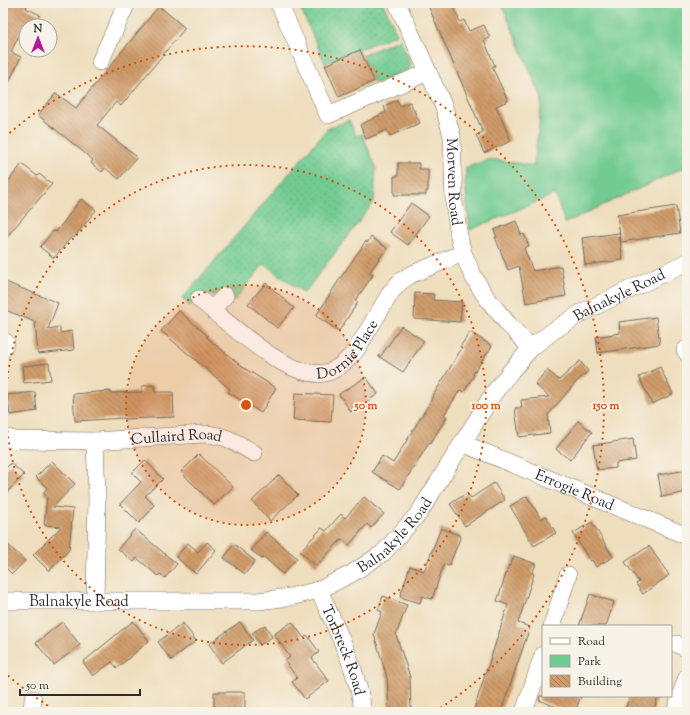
<svg xmlns="http://www.w3.org/2000/svg" width="690" height="715" font-family="'Sorts Mill Goudy',serif">
  <style>
    .grass { fill: url(#grass-dots); stroke: #4e7c5e }
    .green { fill: #72cc92; stroke: #4e7c5e }
    .building { fill: url(#building-back-hatch) }
    .lines { fill: none; stroke-linecap: round; stroke-linejoin: round }
    .minor-casing { stroke: #706a5e; stroke-width: 18 }
    .minor { stroke: #fff; stroke-width: 17 }
    .ring { fill: none; stroke: #d5540f; stroke-width: 2; stroke-dasharray: 2 4 }
    .labels { text-anchor: middle; stroke-width: 3.5; stroke-linejoin: round; paint-order: stroke }
    .street-label { font-size: 15px; fill: #2b2b2b; stroke: #f7f3e8 }
    .centre { fill: #d5540f; stroke: #f7f3e8; stroke-width: 2 }
    .ring-label { font-size: 12px; text-anchor: middle; font-weight: bold; fill: #d5540f; stroke: #f7f3e8; stroke-width: 3.5; stroke-linejoin: round; paint-order: stroke }
  </style>
  <defs>
    <pattern id="grass-dots" width="8" height="8" patternUnits="userSpaceOnUse"><rect width="8" height="8" fill="#72cc92"/><path d="M2 2h.1M6 6h.1" fill="none" stroke="#63af7e" stroke-width="1.8" stroke-linecap="round"/></pattern>
    <pattern id="building-back-hatch" width="6" height="6" patternUnits="userSpaceOnUse"><rect width="6" height="6" fill="#cf9b69"/><path d="M-1 5l2 2M0 0l6 6M5-1l2 2" fill="none" stroke="#a87f57"/></pattern>
  </defs>
  <rect width="100%" height="100%" fill="#f7f3e8"/>
  <filter id="ink" filterUnits="userSpaceOnUse"><feTurbulence type="fractalNoise" baseFrequency=".025" numOctaves="2"/><feDisplacementMap in="SourceGraphic" scale="8" xChannelSelector="R" yChannelSelector="G"/><feConvolveMatrix kernelMatrix="1 2 1 2 8 2 1 2 1" color-interpolation-filters="sRGB"/></filter>
  <filter id="wash" filterUnits="userSpaceOnUse"><feTurbulence type="fractalNoise" baseFrequency=".012" numOctaves="4" result="noise"/><feDisplacementMap in="SourceGraphic" scale="16" xChannelSelector="R" yChannelSelector="G"/><feGaussianBlur stdDeviation="0.9" result="paint"/><feColorMatrix in="noise" values="0 0 0 0 0 0 0 0 0 0 0 0 0 0 0 0 0 1.4 0 .05"/><feComposite in="paint" operator="in"/></filter>
  <g filter="url(#wash)">
    <rect width="100%" height="100%" fill="#efdebd"/>
    <!-- grass -->
    <path class="grass" d="M298,3H383L397,34L325,63Z
      M400,39L411,64L409,69L375,84L363,55Z
      M349,120L356,136L362,134L376,167L374,202L304,293L264,264L234,301L222,291C215,296 211,297 203,292L190,307L182,299L327,129Z"/>
    <!-- green -->
    <path class="green" d="M501,3H687V166L565,223L555,194L470,230L465,186L466,167L491,159L534,166L542,98Z"/>
    <g id="blocks">
      <!-- building -->
      <path class="building" d="M10,3H28L26,8L40,15L34,26L24,25L11,52L21,57L3,94V17Z
        M427,3H452L460,22L464,20L469,31L484,25L490,38L484,40L495,66L492,67L508,101L496,106L511,141L484,153L476,135L483,132Z
        M159,6L185,28L121,106L116,102L97,125L137,157L119,179L105,168L102,172L91,163L93,160L38,115L56,93L76,108Z
        M360,50L374,81L339,97L325,65Z
        M397,100L400,106L410,102L420,123L390,136L387,130L366,139L360,125L386,112L384,106Z
        M398,163H419V169H428V191H426V195H394V176H398Z
        M22,164L37,176L39,174L52,184L3,241V188Z
        M81,199L96,210L74,238L72,236L54,258L40,247L53,231L56,232Z
        M411,203L429,216L408,245L390,232Z
        M676,206L680,233L621,242L617,215Z
        M516,221L521,235L524,234L529,246L524,248L533,271L561,266L566,296L526,303L519,266L508,270L495,237H497L494,230Z
        M619,233L623,260L585,265L582,238Z
        M371,237L387,248L369,273L373,275L355,301L358,302L339,331L316,316L341,277L366,241L367,243Z
        M3,281L58,303L48,329L60,327V333L72,331L74,350L38,354L35,322L3,309Z
        M266,283L294,308L277,328L248,304Z
        M415,293L434,294L433,300L462,302L460,322L414,319Z
        M179,311L208,336L206,337L244,368L276,388L261,413L228,392L230,389L161,331Z
        M656,317L660,344L598,353L596,337L620,333L619,322Z
        M401,326L424,341L403,372L378,356H381Z
        M470,332L492,346L473,374L474,375L464,392L460,390L444,415L447,417L430,444L429,443L400,489L372,472L382,456L393,463L432,399H431L462,348L460,347Z
        M580,361L588,371L576,382L548,415L550,433L519,437L515,408H522L521,400L549,397L535,384L547,370L559,380Z
        M49,363L51,380L24,383L22,366Z
        M660,367L673,394L652,404L639,377Z
        M366,377L378,394L351,412L339,394Z
        M154,385L155,392H173L174,417L124,419V418L75,421L73,394L110,391V393L142,392V386Z
        M35,392L37,411L10,415L7,395Z
        M295,393L333,395L331,422L293,420Z
        M578,421L592,432L570,460L556,449Z
        M633,439L636,460L616,463V468L597,470L593,445Z
        M199,454L233,487L214,505L181,472Z
        M145,460L163,479L145,496L154,505L150,509L151,510L139,523L120,504L141,482L132,473Z
        M52,461L75,484L53,507L73,509L69,550L49,571L33,555L61,527L44,525L47,497L43,493L47,488L36,477Z
        M11,463L24,475L3,496V471Z
        M687,470V492L662,497L658,475Z
        M279,475L298,495L270,521L252,501Z
        M494,483L505,500L465,526L450,504L467,493L471,498Z
        M527,496L541,519L546,516L556,533L534,546L510,506Z
        M364,497L384,514L371,528L367,524L349,545L342,539L316,566L300,551L322,528L326,531L341,514L345,518Z
        M592,522L613,557L596,567L592,560L590,561L573,533Z
        M441,528L461,536L449,566L444,564L432,599L422,596L420,603L400,597L410,566L424,571Z
        M135,529L177,564L165,578L160,574L158,576L137,558L134,562L118,549Z
        M266,532L297,558L283,574L264,557L262,559L251,550Z
        M3,540L25,561L12,574L3,565Z
        M207,542L216,550L196,574L176,557L188,543L198,552Z
        M234,544L255,561L245,574L224,558Z
        M649,546L669,575L643,594L636,584L639,582L625,562Z
        M514,556L536,564L532,573L534,574L518,623L530,627L501,712H473L508,605L497,601L509,565L510,566Z
        M590,594L614,602L606,626H579Z
        M383,596L407,605L396,635L410,677L411,712H389L387,678L374,634L382,612L378,610Z
        M133,621L149,641L117,668L112,662L93,676L83,662Z
        M62,622L80,645L54,665L36,643Z
        M240,622L253,640L222,663L209,644Z
        M292,622L304,638L307,635L319,652L312,658L329,681L305,699L292,682L297,678L285,661L290,657L274,634Z
        M183,623L196,641L171,660L158,642Z
        M265,625L272,637L260,645L252,633Z
        M214,692H245V712H214Z
        M540,696H581L575,712H569L539,700Z
        M630,696H658L653,712H624Z"/>
    </g>
  </g>
  <g filter="url(#ink)">
    <use href="#blocks" fill-opacity="0" stroke="#706a5e" stroke-width="1"/>
    <g class="lines">
      <!-- minor casing -->
      <g class="minor-casing">
        <g id="minor">
          <path d="M279,3L328,115L428,72"/>
          <path id="s1" d="M397,3L444,107L452,136L454,202L459,237L463,253L473,276L486,297L508,324L531,348"/>
          <path d="M100,62L127,3"/>
          <path id="s2" d="M199,299C228,322 286,379 324,373C337,371 348,360 356,350L391,292L400,282L410,275L463,253"/>
          <path d="M212,309L225,296"/>
          <path d="M3,341L6,342L3,349"/>
          <path d="M685,350L687,353"/>
          <path id="s3" d="M3,437L15,440L95,441L204,434C226,435 235,442 254,453"/>
          <path id="s4" d="M462,443L687,536"/>
          <path id="s5" d="M319,590C336,629 358,669 363,712"/>
          <path id="s6" d="M3,601H258L290,597L319,590L351,574L383,553L419,513L493,394L511,371L531,348L553,331L581,313L687,262"/>
          <path d="M95,601L97,498L95,441"/>
          <path d="M552,626L568,575"/>
          <path d="M677,644L687,649"/>
          <path d="M32,712L33,699"/>
          <path d="M524,712L543,655"/>
          <path d="M675,712L687,677"/>
        </g>
      </g>
      <!-- minor -->
      <use href="#minor" class="minor"/>
    </g>
  </g>
  <!-- distance rings -->
  <circle cx="246" cy="405" r="120" fill="#d5540f" fill-opacity=".12"/>
  <g class="ring">
    <circle cx="246" cy="405" r="120"/>
    <circle cx="246" cy="405" r="240"/>
    <path d="M58 712A360 360 0 0 1 5 673M5 137A360 360 0 1 1 434 712"/>
  </g>
  <g class="labels">
    <!-- street labels -->
    <g class="street-label">
      <text dy="5" stroke="none"><textPath href="#s1" startOffset="190">Morven Road</textPath></text>
      <text dy="5" stroke="none"><textPath href="#s6" startOffset="748">Balnakyle Road</textPath></text>
      <text dy="5" stroke="none"><textPath href="#s2" startOffset="182">Dornie Place</textPath></text>
      <text dy="5" stroke="none"><textPath href="#s3" startOffset="174">Cullaird Road</textPath></text>
      <text dy="5" stroke="none"><textPath href="#s4" startOffset="122">Errogie Road</textPath></text>
      <text dy="5" stroke="none"><textPath href="#s6" startOffset="412">Balnakyle Road</textPath></text>
      <text dy="5" stroke="none"><textPath href="#s6" startOffset="76">Balnakyle Road</textPath></text>
      <text dy="5" stroke="none"><textPath href="#s5" startOffset="65">Torbreck Road</textPath></text>
    </g>
  </g>
  <circle cx="246" cy="405" r="6" class="centre"/>
  <g class="ring-label">
    <text x="366" y="409">50 m</text>
    <text x="486" y="409">100 m</text>
    <text x="606" y="409">150 m</text>
  </g>
  <!-- margin -->
  <rect width="690" height="715" fill="none" stroke="#f7f3e8" stroke-width="16"/>
  <!-- legend -->
  <rect x="542" y="625" width="130" height="72" fill="#f7f3e8" stroke="#a5a39c"/>
  <rect x="550" y="638" width="20" height="6" fill="#ffffff" stroke="#a5a39c"/>
  <text x="578" y="645" font-size="12" fill="#2b2b2b">Road</text>
  <rect x="550" y="655" width="20" height="12" fill="#72cc92" stroke="#a5a39c"/>
  <text x="578" y="665" font-size="12" fill="#2b2b2b">Park</text>
  <rect x="550" y="675" width="20" height="12" fill="url(#building-back-hatch)" stroke="#a5a39c"/>
  <text x="578" y="685" font-size="12" fill="#2b2b2b">Building</text>
  <!-- north arrow -->
  <g transform="translate(38 38)"><circle r="19" fill="#f7f3e8" stroke="#a5a39c"/>
  <path d="M0-3L7 15L0 10L-7 15Z" fill="#b5179e"/>
  <text y="-6" font-size="11" font-weight="bold" text-anchor="middle" fill="#2b2b2b">N</text>
  </g>
  <!-- scale -->
  <path d="M20 689v6h120v-6" fill="none" stroke="#2b2b2b" stroke-width="2"/>
  <text x="26" y="689" font-size="12" fill="#2b2b2b" stroke="#f7f3e8" stroke-width="3" paint-order="stroke">50 m</text>
</svg>
